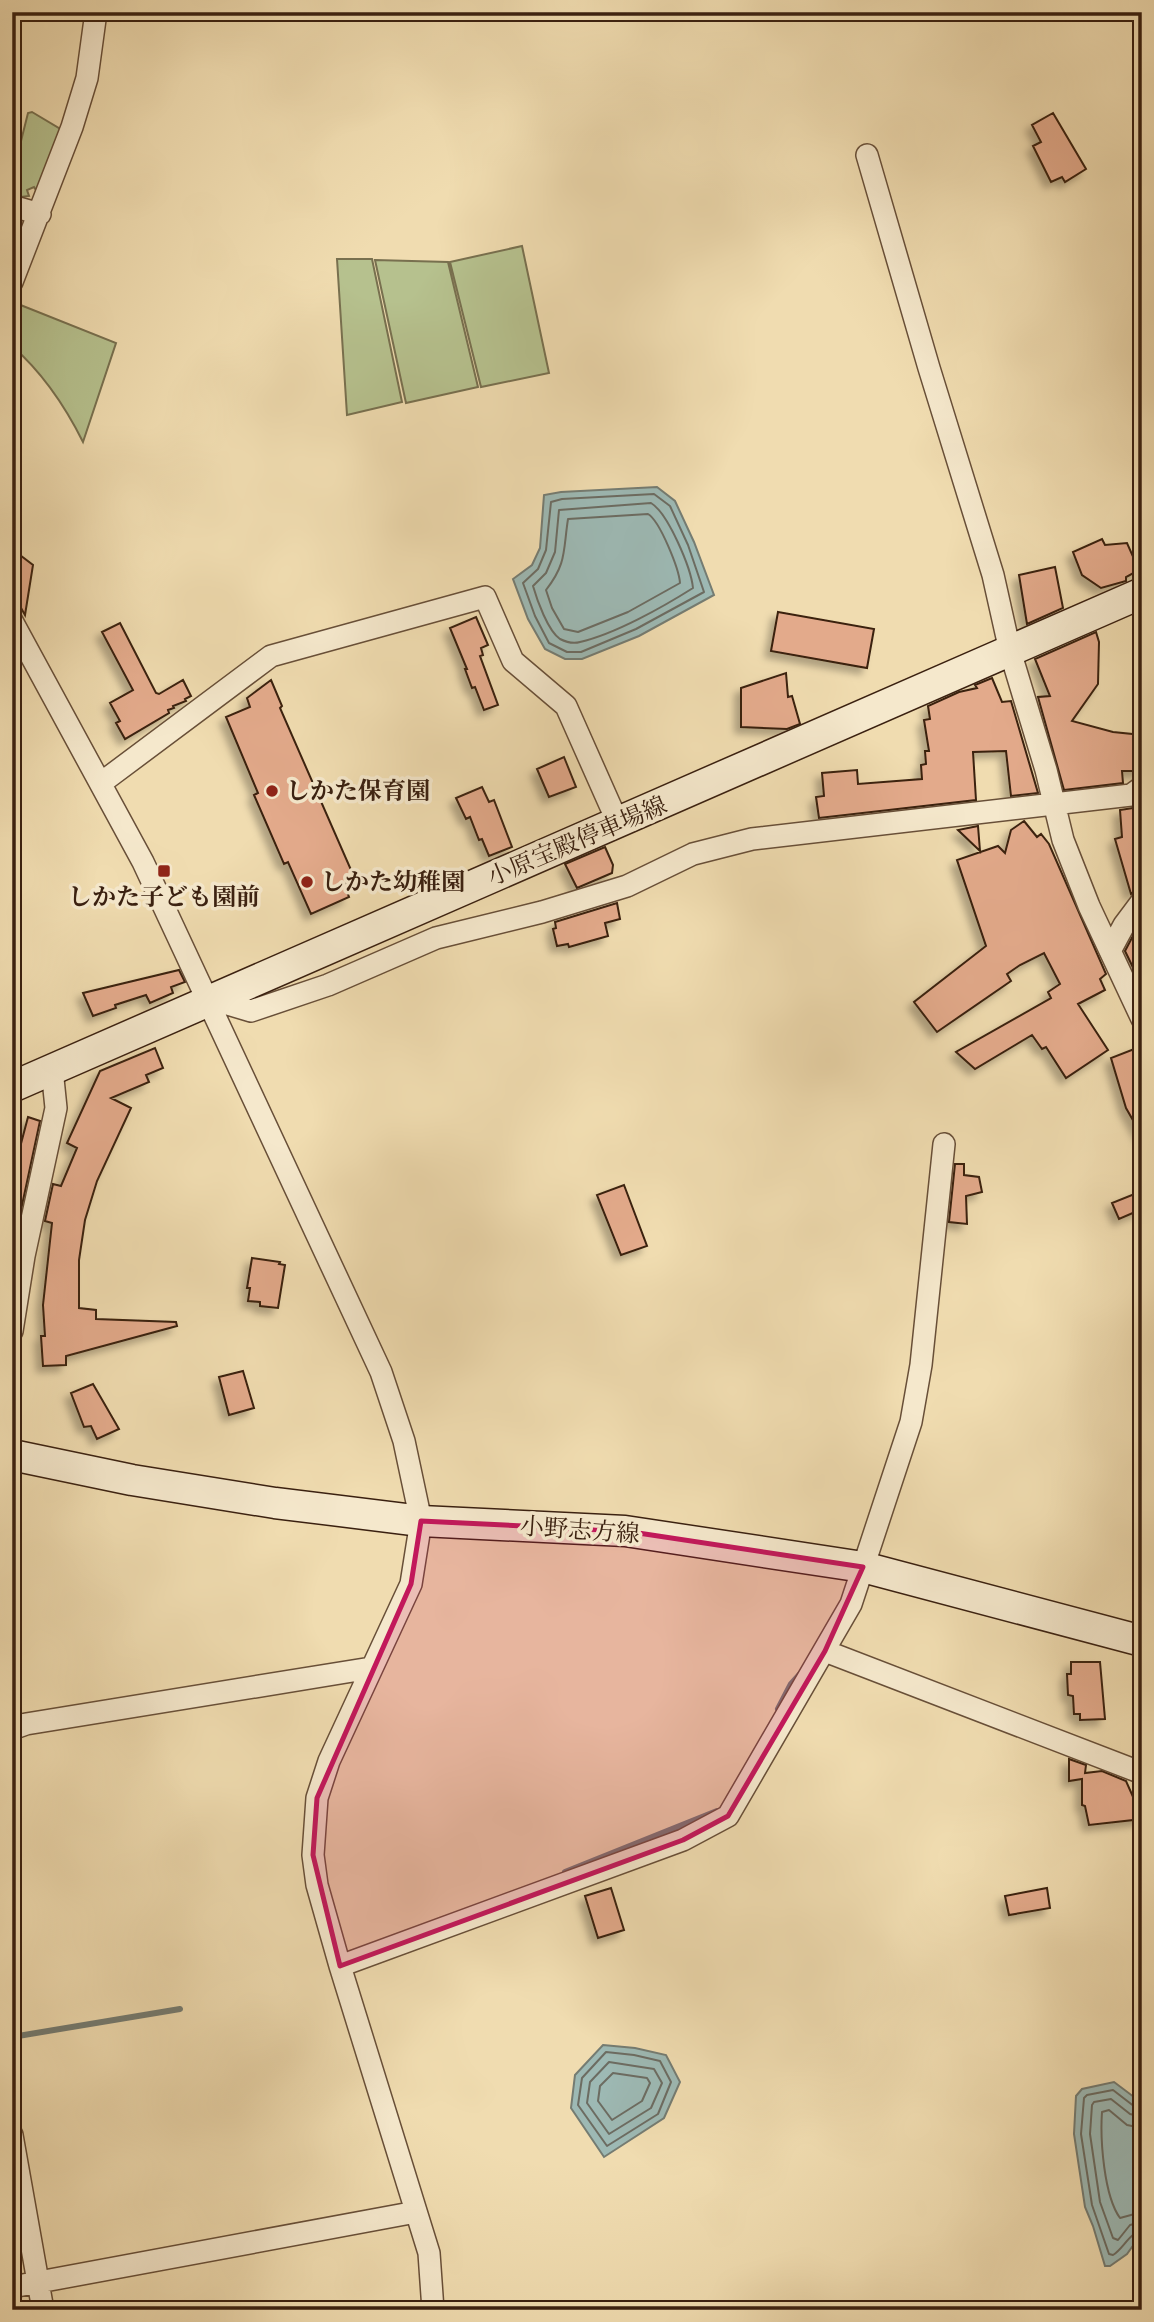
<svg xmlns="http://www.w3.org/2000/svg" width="1154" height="2322" font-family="'Sorts Mill Goudy','Noto Serif JP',serif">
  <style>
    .green { fill: #b6c18e; stroke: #78704f; stroke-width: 2 }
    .water { fill: #9db9b4; stroke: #757c72; stroke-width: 2 }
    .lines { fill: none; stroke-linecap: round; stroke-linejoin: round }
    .shore { stroke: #6c6c62; stroke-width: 2 }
    .stream { stroke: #757c72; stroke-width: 6 }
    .building { fill: #e3aa8b; stroke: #3a2010; stroke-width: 2; filter: url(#shadow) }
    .street-casing { stroke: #684f38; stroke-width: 24 }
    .secondary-casing { stroke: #3a2010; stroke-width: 33 }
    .street { stroke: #f5e8cc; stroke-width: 21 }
    .secondary { stroke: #f5e8cc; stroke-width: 30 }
    .marked { fill: #c2185b; fill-opacity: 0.2; stroke: #c2185b; stroke-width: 5; stroke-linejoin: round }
    .poi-dot { fill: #8f2418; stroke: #f5e8cc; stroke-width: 2.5 }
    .labels { text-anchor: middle; stroke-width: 7; stroke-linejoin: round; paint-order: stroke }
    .poi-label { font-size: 24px; font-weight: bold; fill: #3a2010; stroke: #f5e8cc; text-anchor: start }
    .street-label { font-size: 24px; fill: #3a2010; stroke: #f5e8cc }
  </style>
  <defs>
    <filter id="shadow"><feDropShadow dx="-6" dy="6" stdDeviation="3.5" flood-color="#0004"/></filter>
  </defs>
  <rect width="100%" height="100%" fill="#f0dcb0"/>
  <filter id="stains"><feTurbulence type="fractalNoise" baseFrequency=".00286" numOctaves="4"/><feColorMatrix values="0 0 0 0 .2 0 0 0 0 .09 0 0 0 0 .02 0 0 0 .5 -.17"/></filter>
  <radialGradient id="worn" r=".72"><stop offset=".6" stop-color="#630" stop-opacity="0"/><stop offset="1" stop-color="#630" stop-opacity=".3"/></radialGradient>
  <!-- green -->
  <path class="green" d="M32,112L62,130L37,192L34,187L27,190L29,196L12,198V177L28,113Z
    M522,246L549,373L481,387L450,262Z
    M337,259H372L402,402L347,415Z
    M375,260L448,262L478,387L406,403Z
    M18,304L116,343L83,442C65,406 43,373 12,346V319Z"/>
  <!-- water -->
  <path class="water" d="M657,487L675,501L694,542L714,595L639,636L582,659H565L545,649L528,619L513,579L532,565L540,548L544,495L561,492Z
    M603,2045L635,2048L666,2055L680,2082L664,2118L604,2157L571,2108L575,2075Z
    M1114,2082L1138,2100L1142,2111V2233L1127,2254L1110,2266H1105L1093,2226L1085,2207L1074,2134L1076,2096L1082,2089Z"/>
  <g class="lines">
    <!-- shore -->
    <path class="shore" d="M654,494L670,506L688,545L704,592L636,629L581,652H567L549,643L535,616L523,583L538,569L546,550L551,502L562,499Z
      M651,503C668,513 691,568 693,588C663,607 615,634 580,642C573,644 566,642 560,639C548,631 537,600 533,586L546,573L555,552L559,510Z
      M648,514C660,521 679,569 680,583L628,612L578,632L564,629L552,608L546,590C567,563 563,551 568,519Z
      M606,2052L634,2055L660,2061L671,2082L658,2114L607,2146L578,2105L582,2078Z
      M609,2062L654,2069L662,2083L651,2108L609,2134L587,2103L590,2082Z
      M613,2073L647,2078L650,2083L642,2101L612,2120L598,2101L600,2086Z
      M1142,2108L1135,2107L1113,2090L1087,2095L1084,2098L1081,2134L1092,2205L1109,2254L1113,2255C1123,2249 1130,2232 1142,2231
      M1142,2117L1130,2114L1111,2099L1094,2102L1092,2105L1090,2134L1100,2202L1113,2238L1118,2240L1130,2225L1142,2222
      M1142,2128L1127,2125L1109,2110L1102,2112C1100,2140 1104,2196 1120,2218L1142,2212"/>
    <!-- stream -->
    <path class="stream" d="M778,1709L791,1684L800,1674
      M565,1872L717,1811
      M12,2037L180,2009"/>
  </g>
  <!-- building -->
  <path class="building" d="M1053,113L1086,169L1065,182L1062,177L1051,182L1033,146L1041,142L1032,125Z
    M1102,539L1105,545L1127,543L1139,570L1126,577V581L1101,588L1082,575L1073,552Z
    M12,549L33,565L25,615L12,592Z
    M1055,567L1063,608L1027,624L1019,575Z
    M778,612L874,629L867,668L771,651Z
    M476,617L488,645L481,648L483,655L480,656L498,705L484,710L475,687L472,688L465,669H467L450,628Z
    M120,623L156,693L159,694L183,680L191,696L185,699L186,701L173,706L174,708L168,710L169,713L125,739L116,723L120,721L110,703L133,690L102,632Z
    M1096,632L1099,642L1098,684L1072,721L1113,732L1142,735V771H1122L1123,783L1064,790L1038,697L1050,696L1035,659Z
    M786,673L788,697L792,696L800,724L787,729L741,727V688Z
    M992,678L1002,702L1011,701L1038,793L1011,796L1006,751L973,752L976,800L819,818L816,797L824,796L822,773L857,770L858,784L922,779L921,765L926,764L925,751H929L924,720L930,719L928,706L959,692L977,688L975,685Z
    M271,680L282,706L280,708L355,879L344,884L349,897L311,914L288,862L284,864L254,795L258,793L226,717L250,707L247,698Z
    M564,757L576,787L549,797L537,769Z
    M482,787L489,802L494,800L512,847L489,856L482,839L479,840L470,817L466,819L456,798Z
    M1133,808H1142V888L1131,894L1115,839L1122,837L1120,810Z
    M1024,821L1037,837L1041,834L1049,844L1106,974L1100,979L1105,990L1078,1004L1108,1050L1066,1078L1046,1047L1042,1049L1032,1035L975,1069L956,1052L1051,998L1048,992L1060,984L1044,953L1020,965L1007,974L1011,981L937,1032L914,1002L986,946L957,860L998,846L1005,853L1011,830Z
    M978,826L980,851L958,830Z
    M605,847L613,865L612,873L577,888L565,864Z
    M617,903L620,919L605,923L608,936L569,947L568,944L557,946L553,929L556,928L555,922Z
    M1142,928V986L1125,951L1135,932Z
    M179,970L185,982L171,987L173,993L150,1003L146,995L115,1005L116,1008L93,1016L83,993Z
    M1142,1046V1136L1126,1108L1111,1058Z
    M155,1048L163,1068L146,1075L149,1082L111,1098L131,1108L97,1181L85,1220L79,1260V1308L96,1310V1319L176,1322L177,1326L66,1356V1365L43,1366L41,1336H45L43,1305L52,1223L45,1221L53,1184L61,1186L77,1148L67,1143L100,1071Z
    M28,1117L40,1121L18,1224L12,1223V1178Z
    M955,1164H964V1175L979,1177L982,1192L966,1196L967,1224L949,1222Z
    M624,1185L647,1246L621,1255L597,1195Z
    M1142,1191V1209L1119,1219L1112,1203Z
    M252,1258L280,1262L279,1264L285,1265L278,1308L260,1306V1302L248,1301L250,1288H247Z
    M243,1371L254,1408L229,1415L219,1377Z
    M93,1384L119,1429L97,1439L91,1426L84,1427L71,1393Z
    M1071,1662H1100L1105,1719L1080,1720V1714H1074L1073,1696L1068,1695L1067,1674H1071Z
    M1069,1759L1086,1765L1085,1773L1102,1771L1126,1781L1134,1799L1142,1797V1819L1089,1825L1085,1806L1082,1805V1779L1069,1781Z
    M611,1888L624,1930L598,1938L585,1896Z
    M1047,1888L1050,1908L1009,1915L1005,1896Z"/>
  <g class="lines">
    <!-- street casing -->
    <g class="street-casing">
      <path id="street" d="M867,155L929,368L993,575L1010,651L1046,770L1063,840L1089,906L1142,1019
        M12,206L40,214
        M12,282L72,127L87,78L96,12
        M12,621L143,862L381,1372L404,1441L421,1521L411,1584L329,1761L317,1798L313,1855L317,1885L340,1966L429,2253L433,2310
        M101,783L271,656L485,597L513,661L566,706L618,823
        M1110,951L1124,925L1142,901
        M211,999L251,1011L328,985L436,938L542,912L627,886L693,854L752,839L1131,795L1142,787
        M12,1331L24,1256L56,1108L52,1069
        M825,1651L1142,1773
        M12,1729L26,1724L371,1668
        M340,1966L683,1840L728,1816L851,1604L911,1422L921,1365L944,1144
        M12,2135L43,2310
        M12,2287L416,2212"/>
    </g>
    <!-- secondary casing -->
    <g class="secondary-casing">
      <path id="secondary" d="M12,1087L1142,593
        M12,1455L132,1480L275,1503L421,1521L625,1531L863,1567L1142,1641"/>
    </g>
    <!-- street -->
    <use href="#street" class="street"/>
    <!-- secondary -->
    <use href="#secondary" class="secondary"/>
  </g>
  <!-- marked area -->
  <path class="marked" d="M421,1521L625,1531L863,1567L825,1651L728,1816L683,1840L340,1966L313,1855L317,1798L411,1584Z"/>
  <!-- markers -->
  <g class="poi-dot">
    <circle cx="272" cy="791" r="7"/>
    <rect x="157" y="864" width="14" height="14" rx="3.5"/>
    <circle cx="307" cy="882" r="7"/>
  </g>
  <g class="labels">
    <!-- poi labels -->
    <g class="poi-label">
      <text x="286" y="799">しかた保育園</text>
      <text x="321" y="890">しかた幼稚園</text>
      <text x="164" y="905" text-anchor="middle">しかた子ども園前</text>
    </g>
    <!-- street labels -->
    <g class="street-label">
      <text transform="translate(577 841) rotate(-23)" y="8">小原宝殿停車場線</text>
      <text transform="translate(580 1530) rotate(4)" y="8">小野志方線</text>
    </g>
  </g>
  <!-- margin -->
  <rect width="1154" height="2322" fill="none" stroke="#f0dcb0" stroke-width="42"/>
  <rect x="14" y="14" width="1126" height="2294" fill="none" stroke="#3a2010" stroke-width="3.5"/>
  <rect x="21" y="21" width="1112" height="2280" fill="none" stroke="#3a2010" stroke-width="2"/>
  <rect width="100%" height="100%" filter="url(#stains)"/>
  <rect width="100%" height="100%" fill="url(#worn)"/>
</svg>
